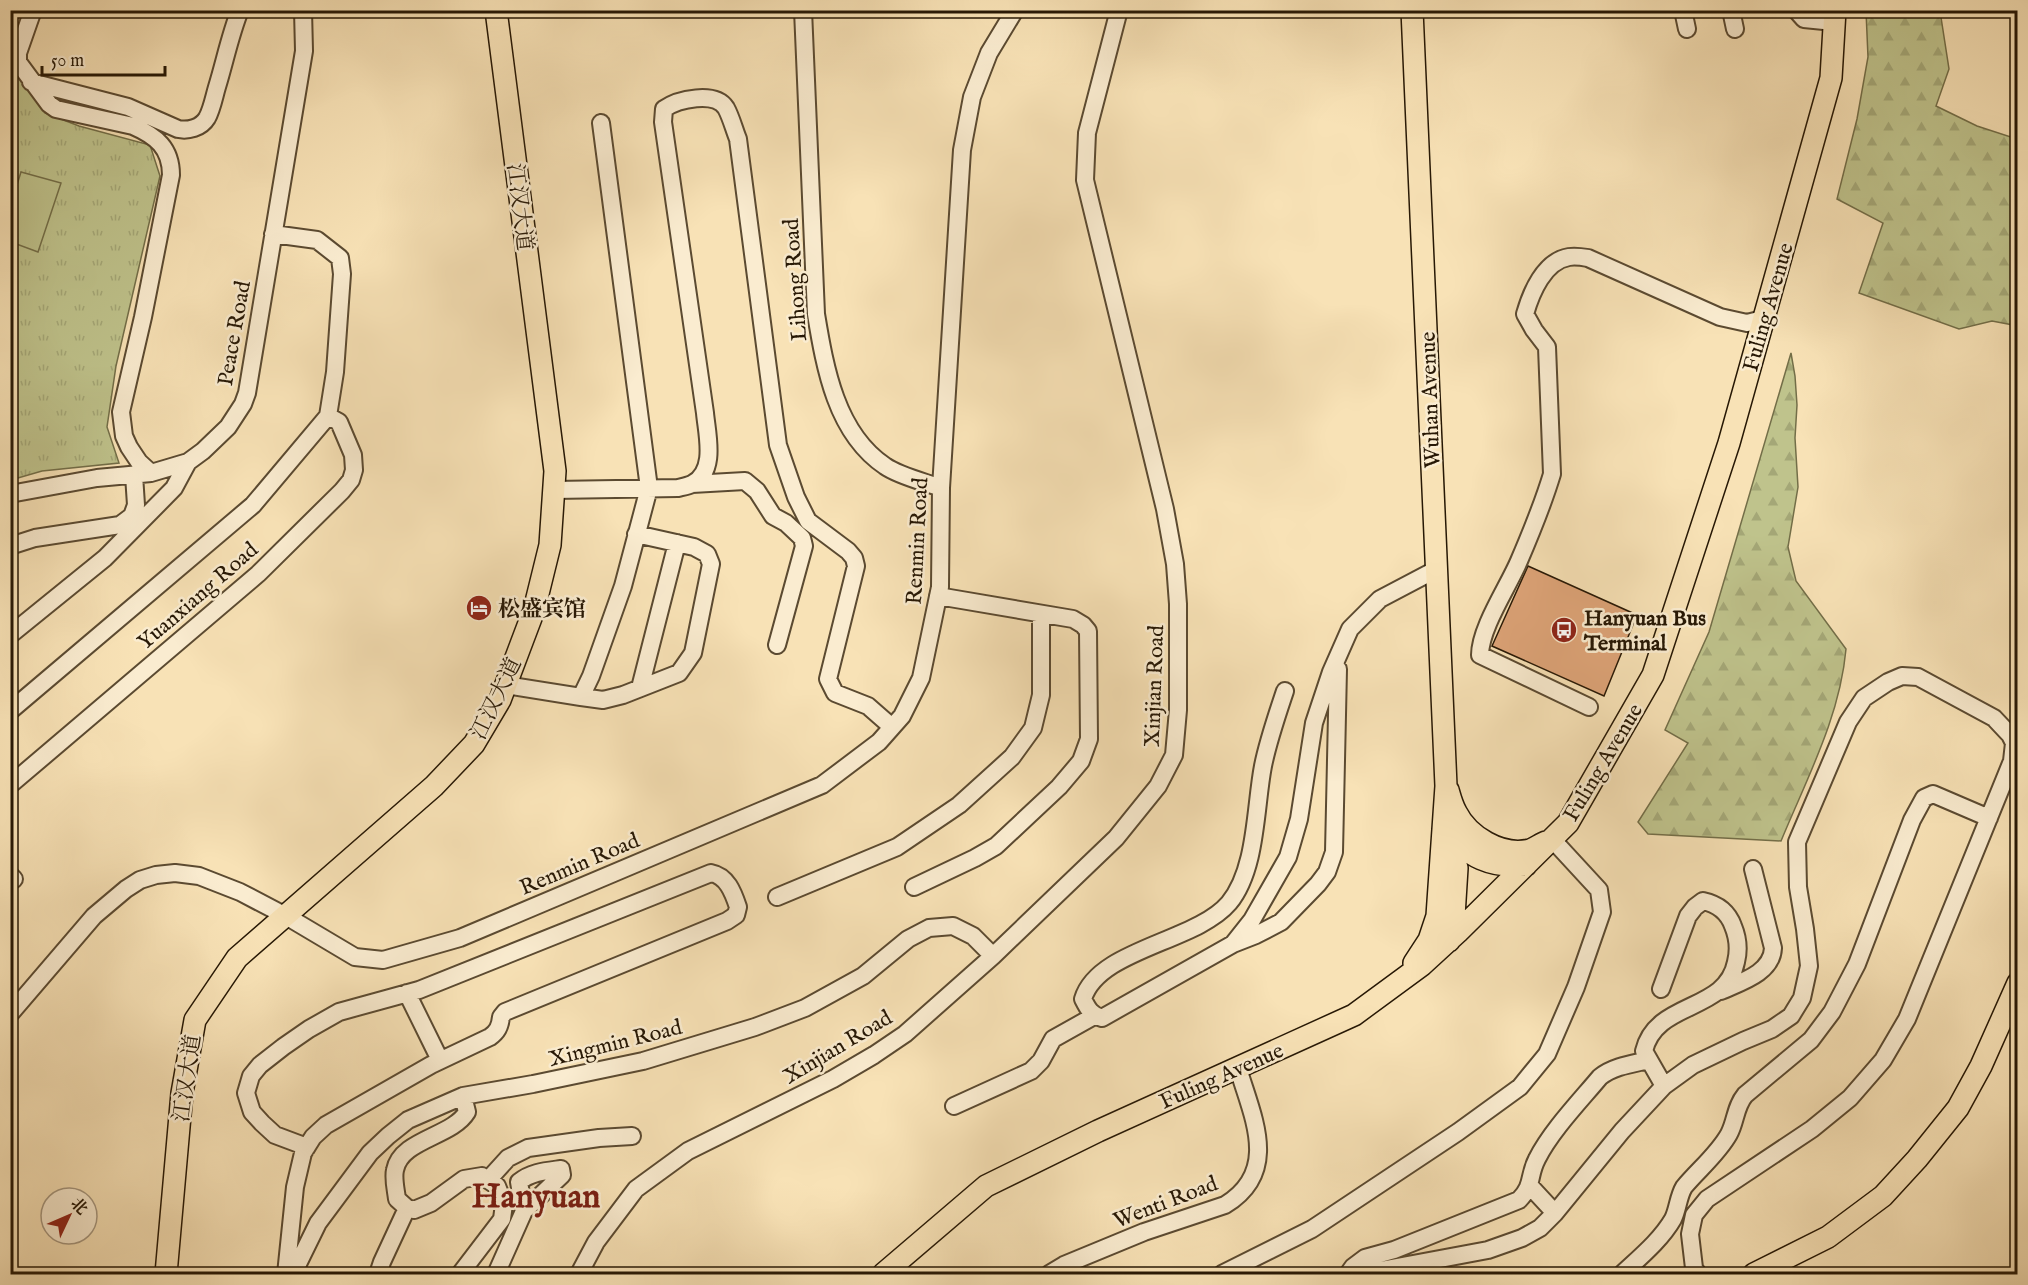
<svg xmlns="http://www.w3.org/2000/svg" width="2028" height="1285" font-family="'IM FELL English','Noto Serif SC',serif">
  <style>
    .grass { fill: url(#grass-tufts); stroke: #736e48; stroke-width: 1.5 }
    .forest { fill: url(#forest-firs); stroke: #736e48; stroke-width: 1.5 }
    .garden { fill: #bfc38c; stroke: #736e48; stroke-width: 1.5 }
    .building { fill: #dea478; stroke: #271805; stroke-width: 1.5 }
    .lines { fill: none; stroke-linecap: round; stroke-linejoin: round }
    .minor-casing { stroke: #5b4a31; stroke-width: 20 }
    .major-casing { stroke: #271805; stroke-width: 24 }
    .minor { stroke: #faecd0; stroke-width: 16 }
    .major { stroke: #f8e2b6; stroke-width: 21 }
    .labels { text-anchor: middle; stroke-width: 5; stroke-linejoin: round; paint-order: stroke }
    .street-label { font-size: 22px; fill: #271805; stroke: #faecd0 }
    .poi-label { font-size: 22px; font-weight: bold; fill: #271805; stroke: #faecd0; text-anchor: start }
    .town-label { font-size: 34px; font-weight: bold; fill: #7a1f14; stroke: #faecd0 }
  </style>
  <defs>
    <pattern id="grass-tufts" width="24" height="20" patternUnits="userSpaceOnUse" patternTransform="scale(1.5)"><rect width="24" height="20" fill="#bfc38c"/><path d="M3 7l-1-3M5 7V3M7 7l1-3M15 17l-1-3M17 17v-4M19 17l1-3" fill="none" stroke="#a4a777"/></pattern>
    <pattern id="forest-firs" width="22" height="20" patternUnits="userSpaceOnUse" patternTransform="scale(1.5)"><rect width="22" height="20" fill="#bfc38c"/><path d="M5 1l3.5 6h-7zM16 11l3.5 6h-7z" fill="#a4a777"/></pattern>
  </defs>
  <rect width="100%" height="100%" fill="#f8e2b6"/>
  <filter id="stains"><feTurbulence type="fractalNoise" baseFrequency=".00333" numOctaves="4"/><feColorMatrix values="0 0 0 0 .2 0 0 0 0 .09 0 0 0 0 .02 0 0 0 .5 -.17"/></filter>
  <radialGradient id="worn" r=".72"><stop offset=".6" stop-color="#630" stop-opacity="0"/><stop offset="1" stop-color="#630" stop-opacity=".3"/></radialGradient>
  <!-- grass -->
  <path class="grass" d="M10,54L45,113L79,126L150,145L160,176L116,366L107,427L119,463L42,471L11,480Z"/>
  <!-- forest -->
  <path class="forest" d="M1866,11H1940L1949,69L1936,106L1977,126L2017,139V329L2013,325L1992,321L1959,329L1859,293L1883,223L1837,199L1857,119L1868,57Z
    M1791,353L1795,376L1797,405L1795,438L1798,487L1788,547L1796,581L1846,649C1840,717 1807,778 1781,841L1648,834L1638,822L1688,743L1665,730L1709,632Z"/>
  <!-- garden -->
  <path class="garden" d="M21,172L61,183L38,252L11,242V204Z"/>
  <!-- building -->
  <path class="building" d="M1528,566L1637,615L1604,696L1492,646Z"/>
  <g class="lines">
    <!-- minor casing -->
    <g class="minor-casing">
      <path id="minor" d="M33,10L18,53V62L49,104L56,109L133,126C156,136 171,148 171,175L143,317L121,412L124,436L129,447L139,462L151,473
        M803,10L816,314C825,368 836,433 885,466C899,476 925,482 941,488
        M1683,10L1687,29
        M1731,10L1735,29
        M1796,10L1804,19L1834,22
        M31,82L128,107L178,129C188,131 201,128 207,118C212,109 214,97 217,87C225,61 230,35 240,10
        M692,484L745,481L757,491L773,516L786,523L802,538L804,546L777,645
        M554,490L678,488C682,487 688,486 692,484C717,471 707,435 705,413L663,122L664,109C678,99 715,91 726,108C731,117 734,129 738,139L778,445L796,497L808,521L848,551L854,558L856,566L828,679L835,693L868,706L892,727
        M10,494L97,478L151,473L188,462L203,451L228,427L243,404L247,393L304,51L303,10
        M10,546L35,538L120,525L132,516L136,505L134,475
        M10,635L105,558L174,488L188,462
        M505,685L581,697L591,676L623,586L649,488L601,123
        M640,688L677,543
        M1285,691C1277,715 1268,741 1263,766C1255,807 1257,869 1229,903C1196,942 1098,949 1083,999C1088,1009 1091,1015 1102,1018L1233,944L1252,920L1288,857L1299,819L1314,723L1331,672L1350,629L1380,599L1437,569
        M581,697L603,700L623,695L679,673L693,653L711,564L707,554L694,547L636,534
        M1589,707L1480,655C1480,628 1508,587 1519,561C1531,533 1543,504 1552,474L1547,347L1534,330L1525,314C1531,293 1544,261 1569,257C1575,256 1582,257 1588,258L1720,317L1747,323L1763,319
        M10,711L253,505L328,416L335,372L342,274L340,258L317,240L273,234
        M10,785L258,574L342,491L351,480L354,470L353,455L339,422L328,416
        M10,875L14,879L10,882
        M914,887L975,858L996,846L1059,787L1081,761L1089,739L1088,631L1083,625L1073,619L938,596
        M777,897L897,847L959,805L1012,757L1033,728L1041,695V615
        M1233,944L1256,935L1281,922L1318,884L1327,872L1334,852L1338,669
        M1661,989L1688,916L1695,907L1703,901C1717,904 1728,912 1733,926C1738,938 1739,950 1736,962C1726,1013 1656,1000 1644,1051L1664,1086
        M1721,991C1741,982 1772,973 1773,948L1753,869
        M407,993L440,1060
        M10,1014L94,916L126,889L140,880L156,875L175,873L199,876L240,892L286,916L355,957L383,960L460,938L822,785L879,742L902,716L921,678L940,587L941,488L962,150L972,97L989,53L1015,10
        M954,1106L1031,1071L1041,1061L1053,1039L1094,1016
        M488,1180L508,1158L528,1148L599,1138L632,1136
        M1530,1186L1555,1213
        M286,1274L295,1187L303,1153L313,1137L326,1125L431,1065L490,1037C497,1032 500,1027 501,1017L505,1012L727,921L736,915L738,907C733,892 727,876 711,873L419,990L339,1012L309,1029L283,1047L260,1065L251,1076L246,1093L252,1112L262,1123L275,1135L307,1147
        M293,1274L318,1223L370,1153L388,1136L408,1120L463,1096L533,1084L643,1061L755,1027L805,1008L863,976L908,939L929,928L953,926L973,936L993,956
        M378,1274L382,1262L407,1208
        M460,1274L502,1219L504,1204L497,1186L482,1176L464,1179L431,1203L414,1210L407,1208L397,1199C396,1190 393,1179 395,1170C401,1139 452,1137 467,1112L463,1096
        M496,1274L524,1211L562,1175L561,1169C546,1171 531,1172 519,1182L524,1211
        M579,1274L596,1242L636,1189L688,1151L833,1079L874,1055L905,1034L993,956L1116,838L1158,786L1174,755L1178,710V604L1175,564L1165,509L1085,180L1087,133L1119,10
        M1049,1274L1064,1265L1144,1232L1225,1205C1281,1171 1252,1116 1238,1068
        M1222,1274L1312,1229L1458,1132L1520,1087L1547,1054L1576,987L1602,912L1599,890L1552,839
        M1348,1274L1353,1267L1365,1258L1394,1250L1519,1200C1534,1185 1528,1176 1537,1159C1551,1131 1580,1101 1600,1077C1614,1066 1632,1064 1649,1060
        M1365,1274L1370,1272L1488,1250L1522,1238L1540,1228L1555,1213L1622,1131L1664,1086L1693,1065L1743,1041L1772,1029L1791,1016L1802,998L1809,966L1805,929L1798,887L1797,842L1848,722L1864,698L1888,682L1902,676L1918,677L1994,718L2010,735L2014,743L2012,761L1907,1019L1883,1060L1850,1098L1812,1129L1707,1199L1694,1215L1690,1234L1694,1268L1698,1274
        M1622,1274C1639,1258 1661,1240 1673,1219C1678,1209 1678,1197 1684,1187C1698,1170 1718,1154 1729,1134C1736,1121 1735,1107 1745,1095L1811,1040L1832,1012L1857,964L1912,820L1924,798L1933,794L1989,818"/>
    </g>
    <!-- major casing -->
    <g class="major-casing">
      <path id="major" d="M1412,10L1446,786L1437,916L1429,940L1414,963
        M1448,790C1450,797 1452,805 1456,812C1468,836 1501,857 1530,850C1535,848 1541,844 1546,842
        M1449,828C1464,858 1494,868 1526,865
        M1447,837L1457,868L1454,916L1449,941
        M166,1274L182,1093L195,1020L237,958L434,786L474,744L500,700L534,610L550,545L555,471L496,10
        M883,1274L986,1186L1098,1131L1354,1015L1422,965L1458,932L1568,823L1653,675L1729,443L1831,78L1835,10
        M1754,1274L1828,1237L1883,1196L1917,1159L1958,1108L1981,1066L2018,983"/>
    </g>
    <!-- minor -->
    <use href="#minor" class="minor"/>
    <!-- major -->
    <use href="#major" class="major"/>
  </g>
  <!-- icons -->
  <defs>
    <g id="hotel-disc" transform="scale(1.35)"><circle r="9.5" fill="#8f2418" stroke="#faecd0"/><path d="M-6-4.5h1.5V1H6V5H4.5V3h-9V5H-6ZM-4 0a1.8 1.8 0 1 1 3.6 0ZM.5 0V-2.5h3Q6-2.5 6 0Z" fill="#fff"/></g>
    <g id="bus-disc" transform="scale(1.35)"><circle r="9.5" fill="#8f2418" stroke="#faecd0"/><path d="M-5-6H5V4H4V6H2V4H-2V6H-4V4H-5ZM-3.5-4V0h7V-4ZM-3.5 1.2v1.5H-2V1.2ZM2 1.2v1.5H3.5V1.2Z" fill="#fff"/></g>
  </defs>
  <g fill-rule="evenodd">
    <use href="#hotel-disc" x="479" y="608"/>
    <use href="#bus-disc" x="1564" y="630"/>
  </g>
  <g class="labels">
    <!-- street labels -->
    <g class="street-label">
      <text transform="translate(521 207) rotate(83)" y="8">江汉大道</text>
      <text transform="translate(794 280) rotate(-94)" y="8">Lihong Road</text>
      <text transform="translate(1767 307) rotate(-74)" y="8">Fuling Avenue</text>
      <text transform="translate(233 333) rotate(-80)" y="8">Peace Road</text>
      <text transform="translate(1429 400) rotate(-92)" y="8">Wuhan Avenue</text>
      <text transform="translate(916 541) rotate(-87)" y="8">Renmin Road</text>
      <text transform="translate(197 595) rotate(-41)" y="8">Yuanxiang Road</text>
      <text transform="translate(1153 686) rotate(-88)" y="8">Xinjian Road</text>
      <text transform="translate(495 698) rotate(-64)" y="8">江汉大道</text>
      <text transform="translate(1602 762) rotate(-59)" y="8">Fuling Avenue</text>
      <text transform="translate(579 863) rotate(-23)" y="8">Renmin Road</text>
      <text transform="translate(615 1042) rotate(-14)" y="8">Xingmin Road</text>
      <text transform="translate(837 1046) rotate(-31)" y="8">Xinjian Road</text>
      <text transform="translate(1221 1075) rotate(-24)" y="8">Fuling Avenue</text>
      <text transform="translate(186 1078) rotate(-82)" y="8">江汉大道</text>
      <text transform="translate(1165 1201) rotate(-21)" y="8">Wenti Road</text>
    </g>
    <!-- poi labels -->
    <g class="poi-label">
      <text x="498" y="616">松盛宾馆</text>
      <text x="1584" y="625">Hanyuan Bus<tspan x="1584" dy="25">Terminal</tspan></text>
    </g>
    <!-- town labels -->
    <g class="town-label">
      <text x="536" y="1207">Hanyuan</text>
    </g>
  </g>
  <!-- margin -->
  <rect width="2028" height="1285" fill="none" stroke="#f8e2b6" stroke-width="36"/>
  <rect x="12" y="12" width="2004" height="1261" fill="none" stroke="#271805" stroke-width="3"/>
  <rect x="18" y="18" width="1992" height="1249" fill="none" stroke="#271805" stroke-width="1.5"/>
  <!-- north arrow -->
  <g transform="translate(69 1216) rotate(46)"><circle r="28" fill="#faecd0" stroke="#a6977f" stroke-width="1.5"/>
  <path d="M0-4.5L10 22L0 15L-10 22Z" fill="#8f2418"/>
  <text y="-9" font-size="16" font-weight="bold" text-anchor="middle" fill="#271805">北</text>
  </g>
  <!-- scale -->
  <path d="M42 66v9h123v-9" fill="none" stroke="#271805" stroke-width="3"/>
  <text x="51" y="66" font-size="18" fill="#271805" stroke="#faecd0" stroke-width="4.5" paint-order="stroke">50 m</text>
  <rect width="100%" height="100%" filter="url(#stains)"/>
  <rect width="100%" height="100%" fill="url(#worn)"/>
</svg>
